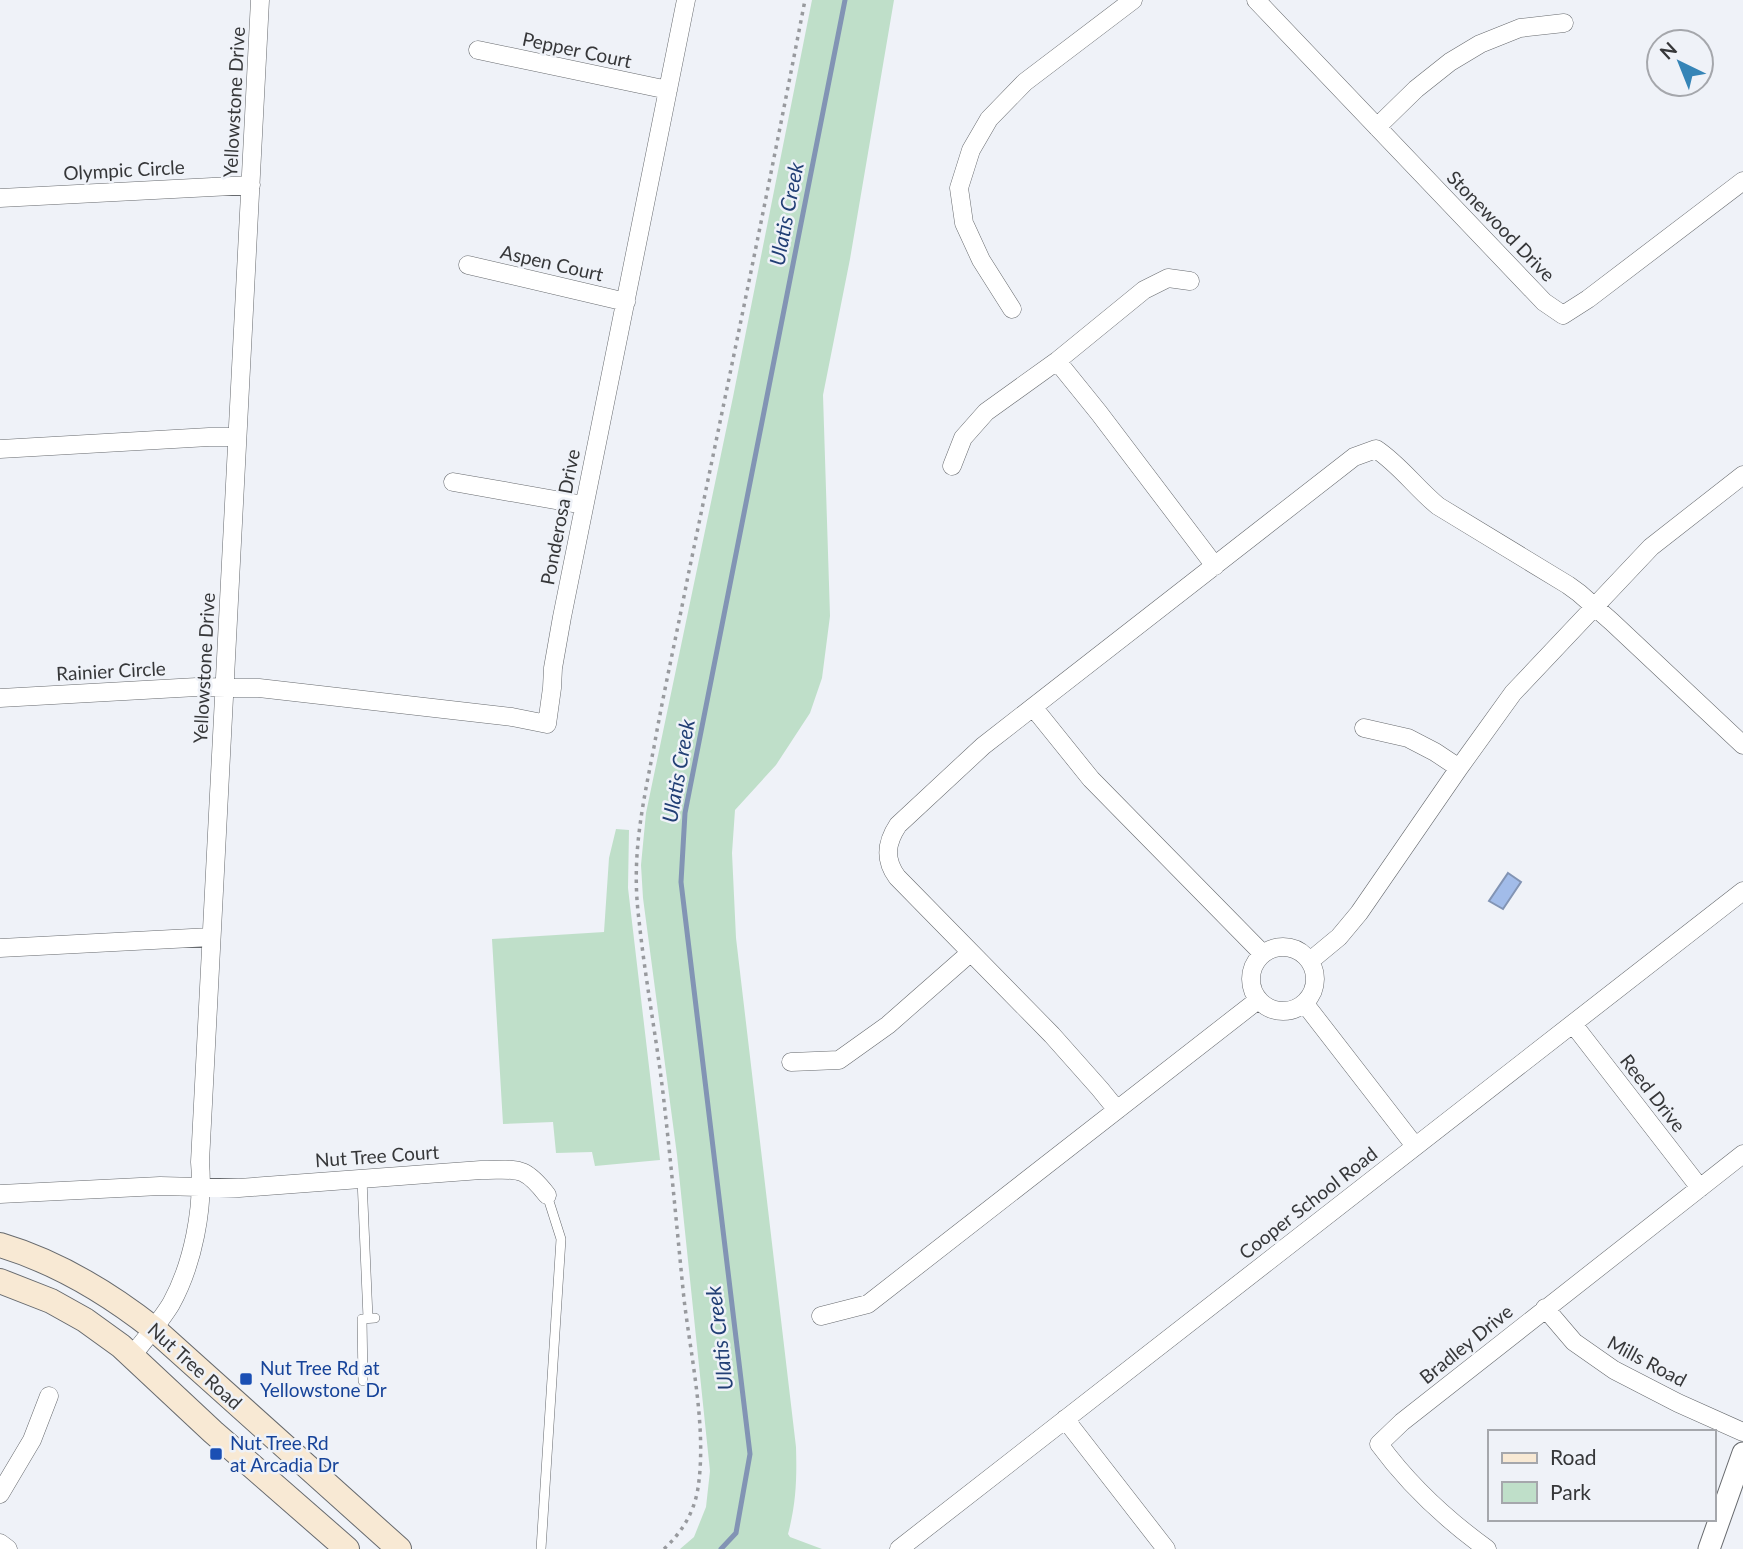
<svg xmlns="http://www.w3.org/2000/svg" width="1743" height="1549" font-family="Lato,sans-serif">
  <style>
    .green { fill: #bfdfc9 }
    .water { fill: #a2bce9; stroke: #8294b4; stroke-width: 2 }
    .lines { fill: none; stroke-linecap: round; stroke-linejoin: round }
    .stream { stroke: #8294b4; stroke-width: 5 }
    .service-casing { stroke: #676a6e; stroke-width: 10 }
    .minor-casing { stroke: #676a6e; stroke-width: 19 }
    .tertiary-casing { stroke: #676a6e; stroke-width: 23 }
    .secondary-casing { stroke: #676a6e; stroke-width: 26 }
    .path { stroke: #989a9e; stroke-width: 3.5; stroke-dasharray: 3.5 5; stroke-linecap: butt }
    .service { stroke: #fff; stroke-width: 9 }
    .minor { stroke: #fff; stroke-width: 18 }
    .tertiary { stroke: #fff; stroke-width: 21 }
    .secondary { stroke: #f8e9d4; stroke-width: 24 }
    .transit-dot { fill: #1a4fb4; stroke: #eff2f8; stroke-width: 2.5 }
    .labels { text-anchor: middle; stroke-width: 5; stroke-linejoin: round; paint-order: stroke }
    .street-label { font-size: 19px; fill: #363739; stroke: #eff2f8 }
    .transit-label { font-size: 19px; fill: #164399; stroke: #eff2f8; text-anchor: start }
    .water-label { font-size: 21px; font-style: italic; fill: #223f75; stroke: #eff2f8 }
  </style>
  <rect width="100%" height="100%" fill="#eff2f8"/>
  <!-- green -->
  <path class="green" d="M812,0H894L850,259L823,395L830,616L822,678L810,713L776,765L735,810L732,853L736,938L796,1447C797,1479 796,1504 788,1534L790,1537L822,1549H680L694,1537L706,1507L710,1471L677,1155L643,898L641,865L646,813L733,397Z
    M616,829L629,830L628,888L660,1160L595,1166L592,1152L556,1153L553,1122L503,1124L492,939L604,932L609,858Z"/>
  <!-- water -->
  <path class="water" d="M1508,873L1521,882L1503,909L1489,901Z"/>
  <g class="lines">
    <!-- stream -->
    <path class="stream" d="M721,1549L736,1533L750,1454L681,882L685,813L845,0"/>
    <!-- service casing -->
    <g class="service-casing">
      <path id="service" d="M362,1179L368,1318
        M363,1381L362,1319L375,1318
        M541,1549L561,1239L547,1195"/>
    </g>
    <!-- minor casing -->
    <g class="minor-casing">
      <path id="minor" d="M1256,0L1544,302L1563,315L1588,299L1743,181
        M478,50L668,90
        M1377,127L1416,89L1450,62L1480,44L1520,28L1564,23
        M0,198L251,185
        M468,265L626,302
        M1012,309L981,260L964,223L959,188L971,150L989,119L1025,82L1133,0
        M1057,361L1099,413L1215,566
        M0,449L209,437H237
        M952,466L963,438L986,412L1057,361L1144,290L1168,278L1190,281
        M453,482L584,505
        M0,698L197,687L259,688L512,717L547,724L552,688L553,668L562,617L686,0
        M1033,707L1091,779L1263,954
        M1364,728L1408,738L1435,752L1459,768
        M1251 979a32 32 0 1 1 64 0a32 32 0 1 1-64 0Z
        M0,948L211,937
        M1310,961L1339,937L1359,913L1459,768L1513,693L1651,547L1743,475
        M1305,1004L1415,1146
        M1573,1024L1700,1188
        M791,1062L839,1060L888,1025L970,953
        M1117,1110L1100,1089L1052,1035L897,877C884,859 886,843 898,825L983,746L1354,457L1376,449C1400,465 1416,488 1438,506L1568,585L1579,593L1612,622L1743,745
        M0,1194L160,1186L239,1188L481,1170C517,1170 523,1164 547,1195
        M1545,1308L1574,1342L1614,1370L1678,1403L1743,1432
        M821,1316L868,1304L1258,1000
        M132,1356C145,1339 160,1322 171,1304C193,1264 204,1208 200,1162L260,0
        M1065,1419L1166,1549
        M0,1494L32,1440L49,1396
        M0,1543L8,1549
        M899,1549L1743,891
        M1487,1549C1447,1520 1409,1485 1379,1444L1402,1422L1743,1154"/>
    </g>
    <!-- tertiary casing -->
    <g class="tertiary-casing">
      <path id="tertiary" d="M1709,1549L1743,1453"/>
    </g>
    <!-- secondary casing -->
    <g class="secondary-casing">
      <path id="secondary" d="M0,1245C57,1262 107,1292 154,1329L399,1549
        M0,1281L51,1301L85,1320L121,1346L213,1432L347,1549"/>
    </g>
    <!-- path -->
    <path class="path" d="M664,1549C682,1532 694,1513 698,1488C707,1429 691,1358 684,1299C677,1230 671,1162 663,1093C656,1035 645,978 639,920C631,858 642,808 654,747C664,690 677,633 688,576C728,384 768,192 805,0"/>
    <!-- service -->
    <use href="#service" class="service"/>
    <!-- minor -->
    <use href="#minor" class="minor"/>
    <!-- tertiary -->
    <use href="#tertiary" class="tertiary"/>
    <!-- secondary -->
    <use href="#secondary" class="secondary"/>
  </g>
  <!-- markers -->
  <g class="transit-dot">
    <rect x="239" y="1372" width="14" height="14" rx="3.5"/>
    <rect x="209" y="1447" width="14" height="14" rx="3.5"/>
  </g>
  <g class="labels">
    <!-- street labels -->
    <g class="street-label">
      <text transform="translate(577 50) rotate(12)" y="7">Pepper Court</text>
      <text transform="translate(234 102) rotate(-87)" y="7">Yellowstone Drive</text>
      <text transform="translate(124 170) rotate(-3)" y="7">Olympic Circle</text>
      <text transform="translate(1501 226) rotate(46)" y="7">Stonewood Drive</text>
      <text transform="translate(552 263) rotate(13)" y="7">Aspen Court</text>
      <text transform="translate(560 517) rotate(-79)" y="7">Ponderosa Drive</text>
      <text transform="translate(204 668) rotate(-87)" y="7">Yellowstone Drive</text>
      <text transform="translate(111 671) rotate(-3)" y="7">Rainier Circle</text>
      <text transform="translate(1653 1093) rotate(52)" y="7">Reed Drive</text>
      <text transform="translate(377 1156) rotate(-4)" y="7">Nut Tree Court</text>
      <text transform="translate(1308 1203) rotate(-38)" y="7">Cooper School Road</text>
      <text transform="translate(1466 1344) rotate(-39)" y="7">Bradley Drive</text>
      <text transform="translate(1647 1361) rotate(28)" y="7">Mills Road</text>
      <text transform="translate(195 1366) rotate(42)" y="7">Nut Tree Road</text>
    </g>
    <!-- transit labels -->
    <g class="transit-label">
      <text x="260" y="1375">Nut Tree Rd at<tspan x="260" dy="22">Yellowstone Dr</tspan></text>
      <text x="230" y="1450">Nut Tree Rd<tspan x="230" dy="22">at Arcadia Dr</tspan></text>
    </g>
    <!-- water labels -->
    <g class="water-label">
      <text transform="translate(787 214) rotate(-79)" y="7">Ulatis Creek</text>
      <text transform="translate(679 771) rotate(-80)" y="7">Ulatis Creek</text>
      <text transform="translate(720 1338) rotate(-97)" y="7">Ulatis Creek</text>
    </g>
  </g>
  <!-- legend -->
  <rect x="1488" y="1430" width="228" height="91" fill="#eff2f8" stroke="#a5a7ac" stroke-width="2"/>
  <rect x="1502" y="1453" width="35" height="10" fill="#f8e9d4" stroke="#a5a7ac" stroke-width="2"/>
  <text x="1550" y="1465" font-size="21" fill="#363739">Road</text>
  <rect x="1502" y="1482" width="35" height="21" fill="#bfdfc9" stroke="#a5a7ac" stroke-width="2"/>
  <text x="1550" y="1500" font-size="21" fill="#363739">Park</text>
  <!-- north arrow -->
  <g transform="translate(1680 63) rotate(317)"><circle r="33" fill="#eff2f8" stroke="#a5a7ac" stroke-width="2"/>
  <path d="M0-5L12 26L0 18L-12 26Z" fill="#3685b7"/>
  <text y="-10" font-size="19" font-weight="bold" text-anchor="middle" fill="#363739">N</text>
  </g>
</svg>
